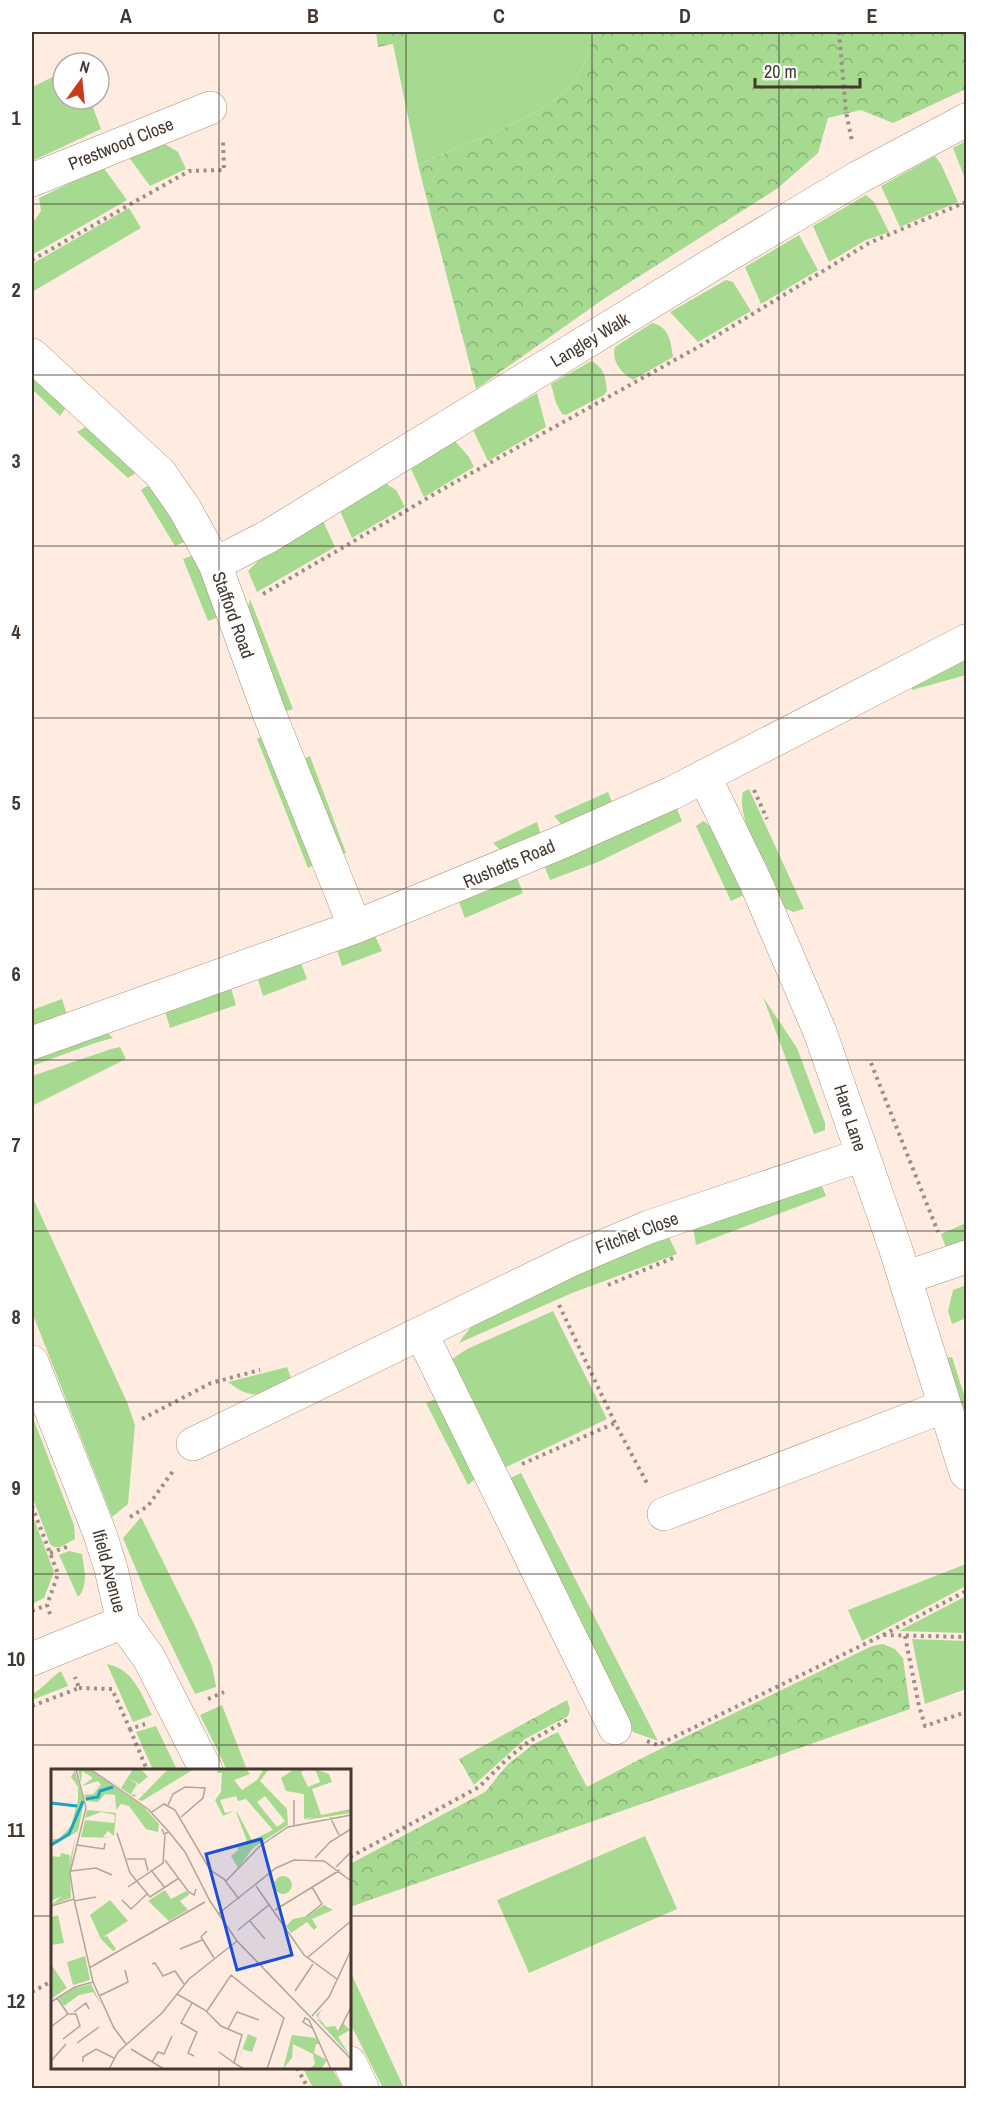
<svg xmlns="http://www.w3.org/2000/svg" width="998" height="2120" font-family="'Archivo Narrow',sans-serif">
  <style>
    .green { fill: #a6da91 }
    .forest { fill: url(#forest-crowns) }
    .lines { fill: none; stroke-linecap: round; stroke-linejoin: round }
    .minor-casing { stroke: #ad917e; stroke-width: 34 }
    .path { stroke: #9e8f85; stroke-width: 4; stroke-dasharray: 3 4.5; stroke-linecap: butt }
    .minor { stroke: #fff; stroke-width: 33 }
    .grid { fill: none; stroke: #443830; stroke-width: 1.5; stroke-opacity: 0.55 }
    .labels { text-anchor: middle; stroke-width: 4.5; stroke-linejoin: round; paint-order: stroke }
    .street-label { font-size: 18px; fill: #443830; stroke: #fff }
    .inset-river { fill: none; stroke: #19a3c8; stroke-width: 3 }
    .inset-road { fill: none; stroke: #b4a49a; stroke-width: 1.5 }
    .view { fill: #1d4ed8; fill-opacity: 0.15; stroke: #1d4ed8; stroke-width: 3 }
    .inset-edge { fill: none; stroke: #443830; stroke-width: 3 }
    .neatline { fill: none; stroke: #443830; stroke-width: 2 }
    .grid-label { font-size: 20px; text-anchor: middle; font-weight: bold; fill: #443830 }
  </style>
  <defs>
    <pattern id="forest-crowns" width="20" height="18" patternUnits="userSpaceOnUse" patternTransform="scale(1.5)"><rect width="20" height="18" fill="#a6da91"/><path d="M2 6a3 3 0 1 1 6 0M12 15a3 3 0 1 1 6 0" fill="none" stroke="#89b277"/></pattern>
  </defs>
  <rect width="100%" height="100%" fill="#ffece0"/>
  <!-- green -->
  <path class="green" d="M417,32H592C589,92 534,115 486,136C463,145 441,155 418,165L393,44Z
    M63,72V99H90L101,129L32,161V87Z
    M966,141V181L953,148Z
    M165,144L178,152L186,169L150,186L128,156Z
    M935,156L941,164L958,202L900,227L881,186Z
    M103,167L127,200L32,255V224L41,211L39,198Z
    M866,195L874,202L889,232L866,240L829,262L813,226Z
    M129,208L141,228L32,292V264Z
    M799,235L818,270L761,304L745,267Z
    M726,280L733,282L751,311L698,342L670,312Z
    M652,323C669,326 671,342 673,357L633,380C621,373 611,361 615,347Z
    M591,361C604,367 606,378 607,391L604,395L566,415L562,414L556,403L551,384Z
    M32,370L68,405L60,416L32,389Z
    M537,393L546,427L488,461L473,430Z
    M89,425L139,471L128,478L77,432Z
    M455,441L469,457L474,467L424,497L411,469Z
    M385,483L396,490L405,507L352,538L340,511Z
    M147,486L154,489L187,541L175,546L141,490Z
    M323,521L335,547L257,592L248,571L259,560Z
    M194,555L219,617L208,621L183,559Z
    M250,599L293,709L284,712L249,617L248,607Z
    M966,657V675L912,690V685Z
    M265,735L314,865L308,868L257,739Z
    M310,756L346,853L339,856L301,760Z
    M749,789L804,909L793,912L784,908C772,882 735,818 743,792Z
    M608,792L612,802L568,824H561L554,816Z
    M677,809L682,821L598,862L550,880L544,865Z
    M703,821C720,830 737,876 746,894L731,901L696,826Z
    M537,822L540,832L538,841L506,855L493,843Z
    M517,878L523,893L465,918L459,902Z
    M375,936L382,951L342,966L337,950Z
    M301,963L307,979L263,996L258,980Z
    M231,988L236,1005L170,1028L165,1011Z
    M763,997L797,1048L825,1123V1130L814,1134Z
    M62,999L67,1015L32,1028V1010Z
    M107,1032L113,1038L95,1043L32,1066V1058Z
    M120,1047L126,1059L32,1106V1076L111,1049Z
    M821,1184L826,1196L696,1245L693,1227Z
    M32,1196L127,1402L135,1425L128,1504L112,1517L32,1312Z
    M966,1223V1242L946,1248L941,1234Z
    M668,1235L677,1254L572,1293L459,1343C468,1328 479,1320 493,1310Z
    M966,1285V1318L952,1324L948,1311L953,1290Z
    M553,1311L607,1419L502,1469L449,1361L467,1349Z
    M952,1357L966,1401V1416L964,1417L945,1358Z
    M287,1367L291,1378C264,1393 256,1404 228,1382Z
    M436,1399L475,1479L468,1485L426,1403Z
    M32,1415L74,1525L75,1539L60,1547H54L50,1544L32,1496Z
    M521,1473L658,1741L633,1732L506,1480Z
    M32,1514L54,1572L44,1598L32,1604Z
    M141,1517L195,1626L212,1666L216,1687L195,1694L145,1591L123,1538Z
    M69,1551L82,1554C84,1568 89,1586 78,1597L59,1555Z
    M966,1564V1586L862,1641L848,1610Z
    M966,1596V1633L899,1631Z
    M912,1639L966,1641V1689L925,1704Z
    M107,1664C133,1669 141,1693 152,1715L133,1722Z
    M61,1671L68,1686L32,1700V1694C43,1689 50,1678 61,1671Z
    M222,1705L247,1770H227L200,1715Z
    M156,1726L177,1770H153L136,1732Z
    M645,1836L677,1909L529,1973L497,1900Z
    M350,1971L404,2088H383L350,2023Z
    M303,2068H332L343,2088H313Z"/>
  <!-- forest -->
  <path class="forest" d="M376,32H417L393,44L378,47Z
    M592,32H966V89L893,123L861,110L828,118L818,153L778,188L605,298L476,389L418,165C441,155 463,145 486,136C534,115 589,92 592,32Z
    M883,1644L895,1649L903,1658L910,1709L350,1907V1864L485,1792L508,1764L534,1744L558,1732L587,1787L646,1756L872,1646Z
    M567,1700L570,1709L568,1716L525,1739L474,1785L459,1759Z"/>
  <g class="lines">
    <!-- minor casing -->
    <g class="minor-casing">
      <path id="minor" d="M32,180L210,108
        M32,355L160,473L185,509L215,564L269,713L355,927
        M215,564L269,536L718,261L859,177L966,120
        M704,776L756,883L820,1032L895,1247L966,1473
        M32,1043L355,927L564,841L672,793L966,641
        M905,1278L966,1257
        M421,1333L615,1728
        M32,1362L100,1534L111,1569L123,1622L149,1658L206,1770
        M193,1444L573,1259L649,1227L862,1155
        M664,1514L945,1406
        M32,1659L123,1622
        M350,2063L362,2088"/>
    </g>
    <!-- path -->
    <path class="path" d="M839,32L846,112L852,141
      M32,260L189,171L224,170L223,141
      M263,594L450,485L700,346L869,243L966,202
      M754,790L767,819
      M871,1063L938,1232
      M608,1285L673,1258
      M559,1305L615,1423L648,1485
      M142,1419L211,1383L260,1370
      M522,1464L615,1423
      M32,1506L58,1574L47,1605L50,1614
      M130,1517L148,1506L173,1471
      M50,1553L69,1546
      M32,1611L47,1605
      M883,1635L966,1591
      M905,1636L919,1706L925,1726L966,1712
      M79,1688L112,1689L130,1729L145,1724
      M208,1699L224,1692
      M32,1706L79,1688L75,1677
      M130,1729L147,1770
      M647,1741L658,1745L883,1635L966,1637
      M350,1857L479,1787L506,1760L528,1742L571,1718
      M32,1992L52,1981
      M297,2068L308,2088"/>
    <!-- minor -->
    <use href="#minor" class="minor"/>
  </g>
  <!-- grid -->
  <path class="grid" d="M219,32V1770M406,32V2088M592,32V2088M779,32V2088M32,204H966M32,375H966M32,546H966M32,718H966M32,889H966M32,1060H966M32,1231H966M32,1402H966M32,1574H966M32,1745H966M32,1916H52M350,1916H966M219,2068V2088"/>
  <g class="labels">
    <!-- street labels -->
    <g class="street-label">
      <text transform="translate(121 144) rotate(-22)" y="6">Prestwood Close</text>
      <text transform="translate(590 340) rotate(-31)" y="6">Langley Walk</text>
      <text transform="translate(233 615) rotate(70)" y="6">Stafford Road</text>
      <text transform="translate(509 864) rotate(-23)" y="6">Rushetts Road</text>
      <text transform="translate(850 1118) rotate(72)" y="6">Hare Lane</text>
      <text transform="translate(637 1233) rotate(-21)" y="6">Fitchet Close</text>
      <text transform="translate(109 1571) rotate(75)" y="6">Ifield Avenue</text>
    </g>
  </g>
  <!-- overview -->
  <g transform="translate(51 1769)">
    <rect width="300" height="300" fill="#ffece0"/>
    <path d="M41,0L70,19L82,0H90L97,8L88,15L78,9L86,15L80,25L86,26L83,28ZM243,0L254,17L266,47L253,50V25L235,22L230,9ZM59,131L77,152L52,168L56,167L65,180L62,182L50,170L39,146ZM273,136L282,141L261,150L266,158L263,161L256,153L240,164L235,157L242,150L256,147ZM34,187L39,211L22,216L16,193ZM40,215L51,237L42,223L28,226L13,237L9,232L8,229L24,219ZM271,240L267,247L275,258L284,257L288,263L292,254L299,261L287,268L300,288L265,249L271,253L265,246ZM197,265L206,269L201,283L191,280L186,295Z" fill="#a6da91"/>
    <path d="M27,0H38L94,39L108,55L107,63L95,60L78,37L70,35L65,41L64,26L54,25L47,33L35,32L33,26L42,25L50,16L47,12L31,17L42,9L31,2L30,14ZM167,0H195L199,5L183,11L191,21L206,11L213,0H218L209,12L236,40L237,56L202,79L187,99L180,87L187,81V75L196,72L185,43L190,41L186,43L201,71L222,61L195,30L187,32L185,27L169,31L174,44L183,42L172,47L164,31L170,23L171,4H166ZM214,27L234,52L226,58L206,33ZM243,0H255L250,3L257,18L269,13L264,0L278,5L281,13L261,20L270,46L300,40V44L254,51L266,46ZM24,1L33,33L27,62L0,78L2,70H8L20,57L27,31V18L20,8ZM36,41L65,44L63,67L57,62L52,68L60,69L30,68L34,51L63,54L64,46L50,43L34,49ZM25,65L19,102L20,129L0,136L11,127ZM114,121L120,130L135,122L139,125L129,132L137,141L118,152L97,132ZM241,266L265,269L268,275H265L263,284L276,291L270,300H259L264,295L262,285L242,275L241,289L232,300Z" fill="#a6da91" fill-rule="evenodd"/>
    <path d="M117,0H143L91,32L87,31ZM10,84L19,86L16,117L11,127L0,132V87L9,88ZM223 116a9 9 0 1 1 18 0a9 9 0 1 1-18 0ZM7,146L13,174L0,176V148ZM0,195L16,219L0,230Z" fill="#a6da91"/>
    <path class="inset-river" d="M35,30L47,28L49,22L62,18M0,34L26,37M0,76L18,65L32,32"/>
    <path class="inset-road" d="M25,0L35,39L19,104L23,130L42,213L63,259L75,275M39,0L97,40L118,63L113,65L111,60M243,31V56M117,36L122,25L134,18L154,19L152,29L130,48M101,43L113,35L124,41L159,101L173,110L188,130M279,48L288,66M118,63L134,83L159,132L186,172L300,290M66,64L79,104L99,128L128,109M26,76L53,80L54,74M264,89L279,73L300,60M76,90H94L97,102M114,91L137,122L143,126L145,120M285,98L300,83M100,101L114,119M20,102L45,99L61,106M175,112L209,77L237,58L300,46M205,117L253,186L286,210M77,118L112,94L114,66M71,131L80,140L96,125M23,132L45,128M0,137L23,130M224,141L289,101M167,145L225,99L243,91L273,92L300,112M256,147L271,135L261,118M198,151L214,170M187,161L219,135M156,162L150,168L163,189M129,180L151,171M256,189L300,152M101,195L104,194L112,207L124,202L133,215M38,199L154,133M244,222L262,195M126,225L154,241L170,257L191,266L183,294L193,300M48,227L77,213L74,201M6,229L17,245M0,233L24,218L42,213M141,234L130,254L146,263L137,284L143,287M156,242L180,206L233,249L216,300M23,243L35,234L38,240M261,247L278,228L300,181M1,257L17,245H25L29,257L12,270M261,259L252,253L254,249L258,251L280,300M177,260L186,243L208,251M288,262L300,238M26,274L48,258M80,280L113,300M168,283L183,294M0,292L15,275M32,293V288L45,280L63,289M101,293L107,283L113,285L121,267M58,300L67,283L111,244L138,210L186,172"/>
    <path class="view" d="M210,70L241,186L186,201L155,85Z"/>
    <rect width="300" height="300" class="inset-edge"/>
  </g>
  <!-- border -->
  <rect width="998" height="2120" fill="none" stroke="#ffffff" stroke-width="66"/>
  <!-- north arrow -->
  <g transform="translate(81 81) rotate(15)"><circle r="28" fill="#ffffff" stroke="#b4afac" stroke-width="1.5"/>
  <path d="M0-4.5L10 22L0 15L-10 22Z" fill="#c63c1b"/>
  <text y="-9" font-size="16" font-weight="bold" text-anchor="middle" fill="#443830">N</text>
  </g>
  <!-- scale -->
  <path d="M755 78v9h105v-9" fill="none" stroke="#443830" stroke-width="3"/>
  <text x="764" y="78" font-size="18" fill="#443830" stroke="#ffffff" stroke-width="4.5" paint-order="stroke">20 m</text>
  <rect x="33" y="33" width="932" height="2054" class="neatline"/>
  <g class="grid-label">
    <text x="126" y="23">A</text>
    <text x="313" y="23">B</text>
    <text x="499" y="23">C</text>
    <text x="685" y="23">D</text>
    <text x="872" y="23">E</text>
    <text x="16" y="125">1</text>
    <text x="16" y="297">2</text>
    <text x="16" y="468">3</text>
    <text x="16" y="639">4</text>
    <text x="16" y="810">5</text>
    <text x="16" y="981">6</text>
    <text x="16" y="1152">7</text>
    <text x="16" y="1324">8</text>
    <text x="16" y="1495">9</text>
    <text x="16" y="1666">10</text>
    <text x="16" y="1837">11</text>
    <text x="16" y="2008">12</text>
  </g>
</svg>
